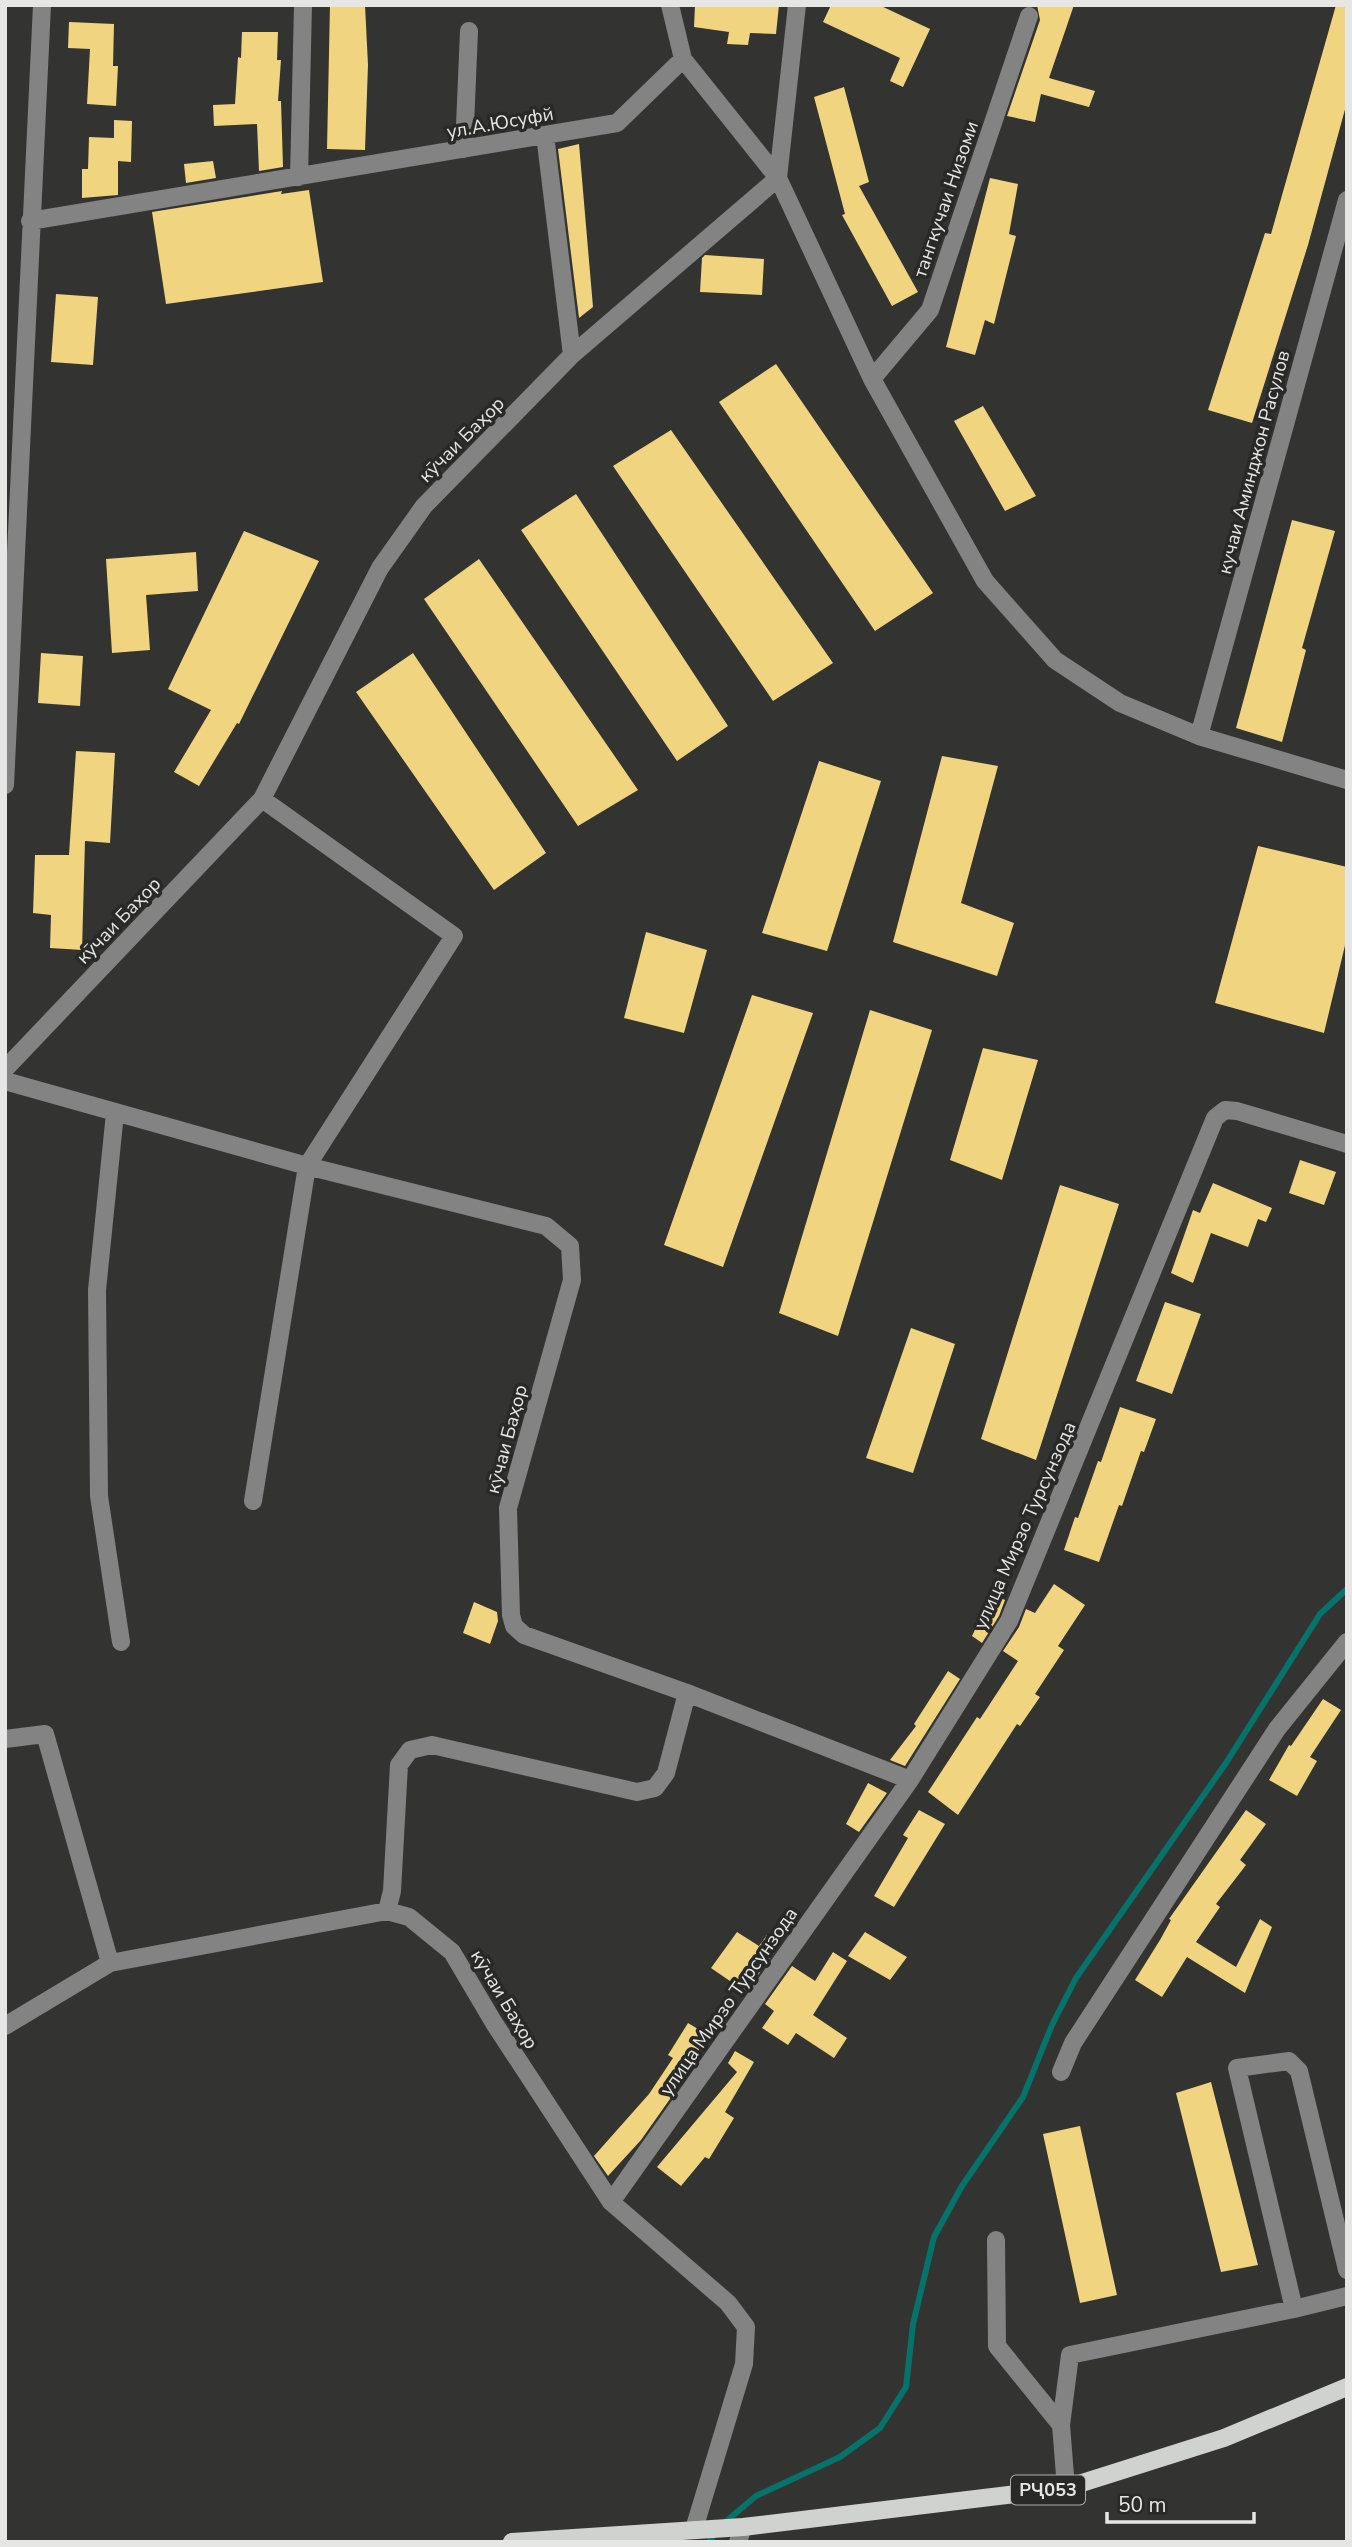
<svg xmlns="http://www.w3.org/2000/svg" width="1352" height="2547" font-family="'Nunito Sans',sans-serif">
  <style>
    .lines { fill: none; stroke-linecap: round; stroke-linejoin: round }
    .stream { stroke: #05736a; stroke-width: 6 }
    .building { fill: #f0d47f }
    .minor { stroke: #828382; stroke-width: 18 }
    .major { stroke: #d0d2d0; stroke-width: 18 }
    .labels { text-anchor: middle; stroke-width: 7; stroke-linejoin: round; paint-order: stroke }
    .shield { fill: #292a27; stroke: #adaeac; stroke-width: 2 }
    .shield-label { font-size: 18px; font-weight: bold; fill: #e6e7e5 }
    .street-label { font-size: 19px; fill: #e6e7e5; stroke: #292a27 }
  </style>
  <rect width="100%" height="100%" fill="#333431"/>
  <g class="lines">
    <!-- stream -->
    <path class="stream" d="M724,2523L756,2496L840,2457L880,2428L906,2387L913,2324L934,2237L962,2186L1023,2097L1052,2025L1076,1978L1226,1763L1320,1614L1347,1589
      M709,2542L717,2531"/>
  </g>
  <!-- building -->
  <path class="building" d="M330,5H365L368,65L365,150L327,149Z
    M695,5H779L776,34L750,33L748,45L727,44L729,32L694,27Z
    M831,5H879L930,29L903,87L890,81L900,58L823,22Z
    M1037,5H1074L1049,78L1095,91L1089,107L1041,94L1035,122L1007,116L1040,20Z
    M1336,5H1347V102L1308,245L1252,423L1208,410L1265,233L1271,234Z
    M69,22L114,24L113,66H118L116,106L87,104L90,49L68,48Z
    M242,32H278L277,60H281L278,101H281L283,167L259,171L257,124L214,126L213,105L235,104L238,57L241,58Z
    M844,87L869,182L859,186L918,292L892,306L842,215L845,214L814,97Z
    M114,120L132,121L131,162L118,161V195L82,198V169H88L89,137L114,138Z
    M579,144L593,307L579,318L558,149Z
    M213,161L216,178L186,183L184,164Z
    M990,178L1018,184L1009,234L1016,236L994,324L985,320L975,355L946,347Z
    M309,190L323,282L166,304L152,212L282,191L281,194Z
    M705,255L764,259L762,295L700,292L702,258Z
    M56,294L98,297L93,365L51,362Z
    M776,364L933,593L875,631L719,402Z
    M983,406L1036,496L1005,511L954,421Z
    M671,430L833,663L773,701L613,466Z
    M576,494L728,726L677,761L521,530Z
    M1292,520L1335,531L1302,648L1306,650L1282,742L1236,728Z
    M244,531L319,561L239,724L237,723L199,786L174,772L211,710L168,689Z
    M196,552L198,591L146,595L150,650L112,653L106,559Z
    M479,559L638,790L578,826L424,599Z
    M41,653L83,656L80,706L38,703Z
    M413,653L546,853L494,890L356,692Z
    M76,751L115,753L110,843L85,841L82,950L50,948L51,915L33,913L35,855H69Z
    M942,756L998,766L961,903L1014,923L997,976L893,942Z
    M819,761L881,781L827,951L762,933Z
    M1258,846L1347,867V937L1324,1033L1215,1003Z
    M646,932L707,950L684,1033L624,1018Z
    M752,995L813,1013L723,1267L664,1245Z
    M870,1010L932,1030L838,1336L779,1313Z
    M983,1048L1038,1060L1002,1180L950,1160Z
    M1300,1160L1336,1172L1324,1205L1289,1193Z
    M1213,1183L1272,1208L1266,1222L1258,1219L1248,1247L1211,1233L1193,1283L1171,1273L1193,1210L1200,1213Z
    M1060,1185L1119,1204L1036,1460L981,1439Z
    M1165,1302L1201,1314L1172,1394L1136,1381Z
    M911,1328L955,1344L913,1473L866,1458Z
    M1120,1407L1156,1419L1144,1452L1141,1451L1122,1506L1119,1505L1099,1562L1064,1550L1075,1517L1078,1518L1098,1461L1101,1462Z
    M1054,1584L1085,1605L1058,1646L1064,1650L1035,1694L1040,1697L1020,1726L1017,1724L958,1815L928,1792L977,1717L980,1719L1018,1661L1003,1651L1019,1627L1026,1609L1035,1613Z
    M992,1594L1005,1600L999,1616L982,1643L972,1636Z
    M474,1602L497,1612L498,1621L490,1644L463,1633Z
    M948,1671L960,1679L905,1766L890,1760L916,1726L914,1724Z
    M1323,1699L1341,1710L1310,1757L1317,1761L1297,1796L1269,1780L1289,1745L1291,1746Z
    M868,1783L887,1793L859,1832L846,1824Z
    M919,1810L945,1824L894,1907L874,1896L908,1838L903,1835Z
    M1246,1810L1266,1824L1240,1860L1246,1865L1216,1904L1220,1907L1196,1942L1236,1967L1260,1919L1272,1927L1245,1993L1187,1957L1162,1997L1135,1980L1160,1940L1171,1920L1169,1919Z
    M737,1932L759,1946L767,1935L780,1944L746,1992L711,1968Z
    M865,1932L907,1957L890,1980L848,1956Z
    M833,1952L847,1961L813,2015L847,2038L834,2058L796,2033L788,2045L762,2028L774,2011L765,2004L792,1966L815,1981Z
    M688,2023L708,2035L686,2070L689,2072L641,2140L608,2176L594,2156L649,2094L673,2058L668,2055Z
    M735,2051L754,2062L725,2112L734,2118L709,2159L705,2157L681,2186L657,2167L737,2072L728,2063Z
    M1211,2082L1258,2265L1221,2272L1176,2093Z
    M1080,2126L1117,2295L1080,2303L1043,2134Z"/>
  <g class="lines">
    <!-- minor -->
    <path class="minor" d="M670,5L683,59L778,178L872,379L985,581L1055,660L1120,703L1199,736L1347,780
      M545,135L572,355
      M464,149L469,31
      M299,177L303,5
      M30,221L617,123L683,59
      M872,379L930,310L1029,16
      M1199,736L1347,200
      M5,785L42,5
      M5,1069L262,799L380,568L424,506L572,355L778,178L797,5
      M5,1081L307,1166L546,1226L570,1246L572,1280L508,1508L511,1615L514,1626L524,1635L687,1693L910,1780
      M115,1113L97,1290L99,1496L121,1642
      M253,1501L307,1166L454,936L262,799
      M5,1739L45,1734L110,1963
      M387,1911L392,1891L399,1765L410,1750L432,1745L637,1792L655,1788L666,1773L687,1693
      M5,2026L110,1963L387,1911L409,1917L452,1952L494,2023L611,2202L728,2303L746,2327L744,2364L694,2529
      M1061,2072L1073,2043L1277,1729L1347,1642
      M611,2202L910,1780L1009,1621L1215,1118L1225,1110L1237,1111L1347,1144
      M996,2240L997,2346L1061,2425L1066,2488
      M1347,2270L1299,2071L1289,2061L1237,2068L1294,2309L1347,2296
      M1061,2425L1070,2355L1294,2309
      M738,2542L743,2527"/>
    <!-- major -->
    <path class="major" d="M512,2542L743,2527L1066,2488L1224,2438L1347,2387"/>
  </g>
  <g class="labels">
    <!-- shield labels -->
    <rect class="shield" x="1011" y="2475.5" width="74" height="29" rx="5"/>
    <g class="shield-label">
      <text x="1048" y="2496">РҶ053</text>
    </g>
    <!-- street labels -->
    <g class="street-label">
      <text transform="translate(500 122) rotate(-10)" y="7">ул.А.Юсуфй</text>
      <text transform="translate(945 199) rotate(-71)" y="7">тангкучаи Низоми</text>
      <text transform="translate(461 439) rotate(-45)" y="7">кӯчаи Баҳор</text>
      <text transform="translate(1253 462) rotate(-75)" y="7">кучаи Аминджон Расулов</text>
      <text transform="translate(118 920) rotate(-46)" y="7">кӯчаи Баҳор</text>
      <text transform="translate(506 1439) rotate(-75)" y="7">кӯчаи Баҳор</text>
      <text transform="translate(1024 1525) rotate(-66)" y="7">улица Мирзо Турсунзода</text>
      <text transform="translate(505 1999) rotate(59)" y="7">кӯчаи Баҳор</text>
      <text transform="translate(728 2001) rotate(-55)" y="7">улица Мирзо Турсунзода</text>
    </g>
  </g>
  <!-- border -->
  <rect width="1352" height="2547" fill="none" stroke="#e6e7e5" stroke-width="14"/>
  <!-- scale -->
  <path d="M1107 2512v10h147v-10" fill="none" stroke="#e6e7e5" stroke-width="3.5"/>
  <text x="1118" y="2512" font-size="21" fill="#e6e7e5" stroke="#292a27" stroke-width="5" paint-order="stroke">50 m</text>
</svg>
